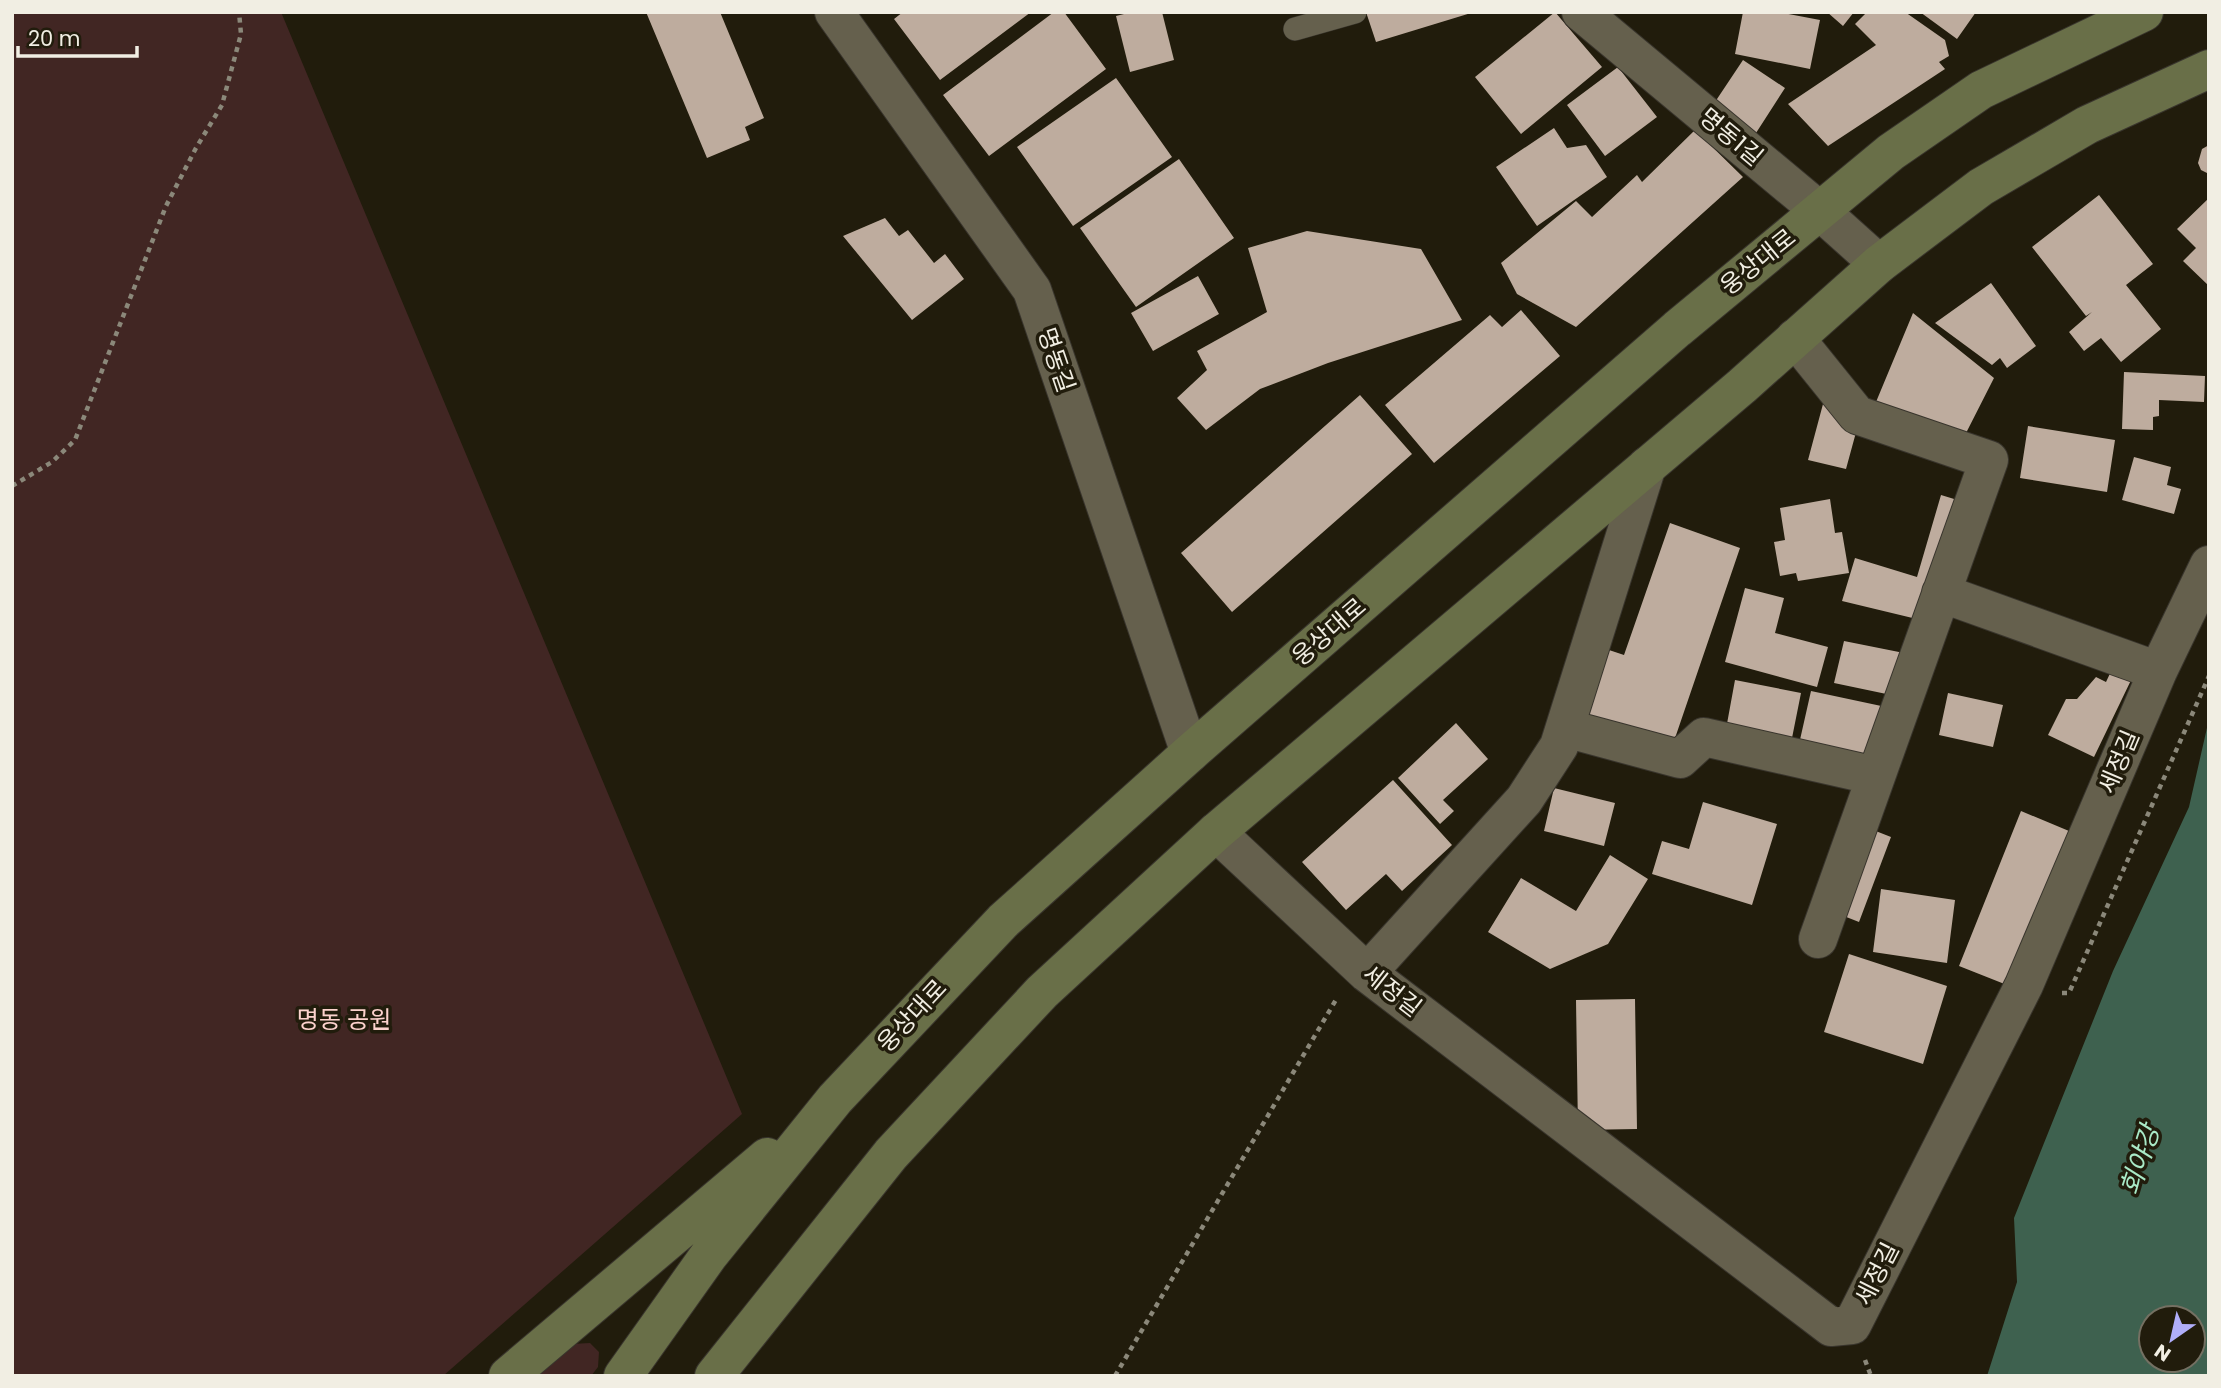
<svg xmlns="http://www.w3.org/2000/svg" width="2221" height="1388" font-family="Poppins,'Noto Sans KR',sans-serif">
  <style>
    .green { fill: #412623 }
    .water { fill: #3e614f; fill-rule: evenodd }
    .building { fill: #beac9e }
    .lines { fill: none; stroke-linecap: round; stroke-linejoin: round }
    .lane-casing { stroke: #39352d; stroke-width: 24 }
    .street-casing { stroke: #39352d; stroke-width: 40 }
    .secondary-casing { stroke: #39352d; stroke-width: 40 }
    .path { stroke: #8b887a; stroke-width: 4.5; stroke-dasharray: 5 5; stroke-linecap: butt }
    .lane { stroke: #65604d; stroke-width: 23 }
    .street { stroke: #65604d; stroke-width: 38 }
    .secondary { stroke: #696f48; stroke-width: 38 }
    .labels { text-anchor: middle; stroke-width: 7; stroke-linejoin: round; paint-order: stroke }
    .street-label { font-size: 24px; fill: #f1eee3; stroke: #211c0c }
    .park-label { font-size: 24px; fill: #fcd2cd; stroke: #211c0c }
    .water-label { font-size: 26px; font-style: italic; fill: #a9eac7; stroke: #211c0c }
  </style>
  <rect width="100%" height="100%" fill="#211c0c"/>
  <!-- green -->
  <path class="green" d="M12,12H281L742,1114L443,1376H12Z
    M590,1343L599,1352L598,1367L591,1376H536L572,1344Z"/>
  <!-- water -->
  <path class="water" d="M2209,719V1373L2207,1376H1987L2017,1282L2014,1218L2113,971L2189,807ZM2151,1318H2193V1360H2151Z"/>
  <!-- building -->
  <path class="building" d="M646,12H720L764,118L745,127L750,140L707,158Z
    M903,12H1031L940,80L894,19Z
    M1054,12H1064L1106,69L989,156L943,95Z
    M1132,12H1162L1174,60L1130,72L1116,16Z
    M1366,12H1470L1471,13L1376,42Z
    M1555,12L1602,67L1521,134L1475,77Z
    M1743,12H1778L1820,20L1810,69L1735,54Z
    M1827,12H1854L1843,26Z
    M1867,12H1905L1945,40L1949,56L1939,62L1945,69L1828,146L1788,104L1876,45L1855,24Z
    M1920,12H1976L1957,39Z
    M1743,60L1785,88L1756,133L1713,105Z
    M1618,67L1657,117L1605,156L1567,105Z
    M1116,78L1172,157L1073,226L1017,147Z
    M1554,128L1567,148L1586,145L1607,177L1537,226L1496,167Z
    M1695,130L1743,177L1576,327L1517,294L1501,263L1576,201L1592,217L1637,175L1642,182Z
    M2209,145V174L2201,170L2198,163L2202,149Z
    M1179,159L1234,238L1136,307L1080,228Z
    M2099,195L2153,264L2126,285L2161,329L2121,362L2101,338L2084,351L2069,332L2092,312L2086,316L2032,247Z
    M2209,198V286L2183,261L2196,248L2177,229Z
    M885,218L899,236L908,230L934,263L945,254L964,279L912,320L843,236Z
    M1307,231L1421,249L1462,320L1328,363L1260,389L1206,430L1177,398L1207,370L1197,351L1267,312L1248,248Z
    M1198,276L1219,314L1153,351L1131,313Z
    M1991,283L2036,346L2007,368L2000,358L1992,365L1935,323Z
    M1521,310L1560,356L1434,463L1385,405L1490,315L1502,327Z
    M1913,313L1994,378L1964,437L1871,414Z
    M2124,372L2205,376L2204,402L2159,400V416L2153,417V430L2122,429Z
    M1836,394L1858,425L1846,469L1808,460L1823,404Z
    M1360,395L1412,454L1232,612L1181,553Z
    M2028,426L2115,440L2107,492L2020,478Z
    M2134,457L2171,467L2167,485L2181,489L2174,514L2122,500Z
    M1941,495L1964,502L1925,621L1842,601L1855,558L1917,577Z
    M1830,499L1835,533L1842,532L1849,573L1798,581L1796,573L1780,576L1774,542L1785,540L1780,508Z
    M1670,523L1740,548L1673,744L1581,712L1603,648L1624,655Z
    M1745,588L1784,598L1775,633L1828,647L1817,687L1725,662Z
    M1844,641L1904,653L1896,696L1834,683Z
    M2114,665L2134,674L2094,757L2048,735L2066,699H2077L2096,677L2106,682Z
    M1735,680L1801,693L1789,753L1724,740Z
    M1811,691L1886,707L1876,754L1797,753Z
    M1948,693L2003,705L1993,747L1939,735Z
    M1456,723L1488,759L1443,800L1454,811L1440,824L1398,778Z
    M1393,780L1452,845L1402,891L1386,874L1346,910L1302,862Z
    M1554,788L1615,803L1604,846L1544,831Z
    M1703,802L1777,824L1752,905L1652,874L1662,841L1689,849Z
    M2021,811L2069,831L2007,985L1959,966Z
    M1863,826L1891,837L1859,922L1831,911Z
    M1610,855L1648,879L1608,944L1550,969L1488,932L1521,878L1576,911Z
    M1881,889L1955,900L1947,963L1873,952Z
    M1849,954L1947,986L1923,1064L1824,1032Z
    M1635,999L1637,1129L1578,1130L1576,1000Z"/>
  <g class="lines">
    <!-- lane casing -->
    <g class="lane-casing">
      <path id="lane" d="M1295,29L1355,12"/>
    </g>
    <!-- street casing -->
    <g class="street-casing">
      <path id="street" d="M834,12L1032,290L1190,753
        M1581,12L1820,211L1879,264
        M1795,338L1857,415L1989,460L1818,939
        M1941,593L2158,671
        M1565,728L1680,759L1704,737L1876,776
        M1216,832L1367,973L1831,1327L1852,1325L2024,985L2158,671L2209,565
        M1367,973L1524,800L1559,746L1647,466"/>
    </g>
    <!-- secondary casing -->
    <g class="secondary-casing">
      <path id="secondary" d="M508,1376L767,1157
        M623,1376L709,1255L835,1099L1003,921L1190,753L1677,329L1891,152L1981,90L2144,12
        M714,1376L891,1154L1042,992L1216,832L1742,386L1879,264L1981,187L2087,125L2209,69"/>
    </g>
    <!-- path -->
    <path class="path" d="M12,486L52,462L75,440L166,206L196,148L222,105L241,34L239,12
      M2062,993H2069L2209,676
      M1865,1360L1871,1376
      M1115,1376L1337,998"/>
    <!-- lane -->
    <use href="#lane" class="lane"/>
    <!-- street -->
    <use href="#street" class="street"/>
    <!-- secondary -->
    <use href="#secondary" class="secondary"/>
  </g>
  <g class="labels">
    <!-- street labels -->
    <g class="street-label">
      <text transform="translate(1731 137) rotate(40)" y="8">명동1길</text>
      <text transform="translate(1758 262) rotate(-39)" y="8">웅상대로</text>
      <text transform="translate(1056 360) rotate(71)" y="8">명동길</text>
      <text transform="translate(1329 632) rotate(-41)" y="8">웅상대로</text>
      <text transform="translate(2119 762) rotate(-67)" y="8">세정길</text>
      <text transform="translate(1392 991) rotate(38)" y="8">세정길</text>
      <text transform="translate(912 1016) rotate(-47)" y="8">웅상대로</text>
      <text transform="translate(1877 1274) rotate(-63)" y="8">세정길</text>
    </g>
    <!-- park labels -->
    <g class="park-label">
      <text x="344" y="1028">명동 공원</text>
    </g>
    <!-- water labels -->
    <g class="water-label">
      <text transform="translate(2140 1160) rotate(-72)" y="9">회야강</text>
    </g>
  </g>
  <!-- border -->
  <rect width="2221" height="1388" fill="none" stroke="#f1eee3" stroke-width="28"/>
  <!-- north arrow -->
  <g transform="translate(2172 1339) rotate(214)"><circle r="33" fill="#211c0c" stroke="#747062" stroke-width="2"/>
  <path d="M0-5L12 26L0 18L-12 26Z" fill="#b0aefa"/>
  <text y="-10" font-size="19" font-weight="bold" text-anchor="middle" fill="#f1eee3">N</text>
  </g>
  <!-- scale -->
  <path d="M18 46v10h119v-10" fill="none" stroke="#f1eee3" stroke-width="3.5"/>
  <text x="28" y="46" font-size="21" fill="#f1eee3" stroke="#211c0c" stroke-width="5" paint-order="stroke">20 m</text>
</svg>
